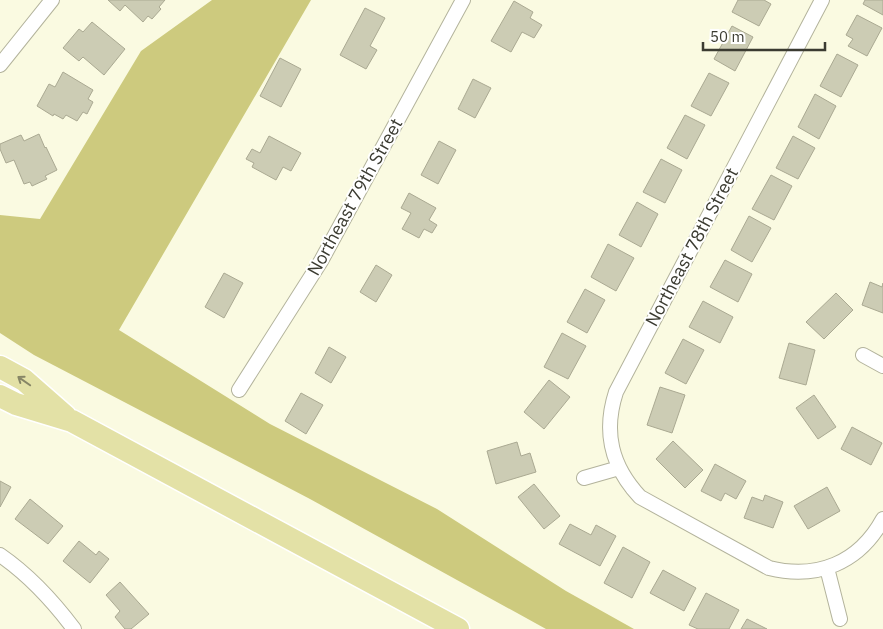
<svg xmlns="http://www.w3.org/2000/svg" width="883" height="629" font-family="'IBM Plex Sans',sans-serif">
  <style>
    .green { fill: #cdca7e }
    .building { fill: #ccccb4; stroke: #aaa992 }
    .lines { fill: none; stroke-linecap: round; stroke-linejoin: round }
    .minor-casing { stroke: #b3b39c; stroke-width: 16 }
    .primary-casing { stroke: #fff; stroke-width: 25 }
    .minor { stroke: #fff; stroke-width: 14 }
    .primary { stroke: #e3e1a6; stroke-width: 22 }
    .oneway { stroke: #878666 }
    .labels { text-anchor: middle; stroke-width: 4; stroke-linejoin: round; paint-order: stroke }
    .street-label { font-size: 18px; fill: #3b3b31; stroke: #fff }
  </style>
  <rect width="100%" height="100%" fill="#fafae1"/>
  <!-- green -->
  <path class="green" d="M212,0H311L119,330L270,424L437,509L566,591L634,629H546L310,499L34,355L0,333V215L40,219L141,51Z"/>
  <!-- building -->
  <path class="building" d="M108,0H165L159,7L161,9L152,19L148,16L143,22L125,5L120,11Z
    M738,0H764L771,4L759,26L732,12Z
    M865,0H883V15L863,4Z
    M514,1L533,12L530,18L542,25L534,38L522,32L511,52L491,41Z
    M365,8L385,18L370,46L377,50L366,69L340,55Z
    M857,15L882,28L867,56L848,46L853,39L846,35Z
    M92,22L125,49L104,75L83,57L79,61L63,48L79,29L83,32Z
    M732,26L753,37L735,71L714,59Z
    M837,54L858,65L841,97L820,86Z
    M280,58L301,69L281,107L260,96Z
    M63,72L93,90L88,99L93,102L87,114L83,112L77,121L66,115L63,119L54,114L53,116L37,106L49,84L55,87Z
    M709,73L729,83L711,116L691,106Z
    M473,79L491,88L475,118L458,109Z
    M815,94L836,106L819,139L798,127Z
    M685,115L705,125L687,159L667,148Z
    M39,134L45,148L46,147L57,170L45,176L47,179L32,186L30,182L24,184L14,160L6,163L0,149V144L21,135L24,141Z
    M269,136L301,153L291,171L283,167L276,180L252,167L254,163L246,159L252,149L260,153Z
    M793,136L815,148L798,179L776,168Z
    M439,141L456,150L438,184L421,175Z
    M661,159L682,170L665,203L643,192Z
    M771,175L792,186L774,220L752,209Z
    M409,193L436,208L429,220L437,225L432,233L424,229L419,238L402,229L411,213L401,208Z
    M637,202L658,214L641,247L619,235Z
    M749,216L771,228L752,262L731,250Z
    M608,244L634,258L616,291L591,277Z
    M725,260L752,274L738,302L710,287Z
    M376,265L392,275L376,302L360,292Z
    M224,273L243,283L224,318L205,307Z
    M870,282L882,287L883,283V313L862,305Z
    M585,289L605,300L587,333L567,322Z
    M836,293L853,310L824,339L806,322Z
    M703,301L733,317L720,343L689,327Z
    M562,333L586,346L568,379L544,367Z
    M683,339L704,350L686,384L665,373Z
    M789,343L815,350L806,385L779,378Z
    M329,347L346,357L331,383L315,373Z
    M549,380L570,397L544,429L524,412Z
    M660,387L685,395L672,433L647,425Z
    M301,393L323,405L306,434L285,421Z
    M814,395L836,427L818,439L796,408Z
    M852,427L882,443L871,465L841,449Z
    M673,441L703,470L685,488L656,459Z
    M517,442L521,456L530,453L536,472L496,484L487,451Z
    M715,464L746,481L736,499L725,493L721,501L701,491Z
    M0,481L11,487L0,507Z
    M534,484L560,516L544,529L518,497Z
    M827,487L840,511L808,529L794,506Z
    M765,495L783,502L773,528L744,518L752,497L763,501Z
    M30,499L63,526L48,544L15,519Z
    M570,524L591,535L596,525L616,536L600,566L559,544Z
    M79,541L96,555L99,551L109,559L90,583L63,561Z
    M623,547L650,562L632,598L604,583Z
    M663,570L696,588L684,611L650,593Z
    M120,582L149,614L131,629H125L115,617L120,611L106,595Z
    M706,593L739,610L729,629H698L689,625Z
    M747,619L767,629H741Z"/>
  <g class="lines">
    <!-- minor casing -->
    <g class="minor-casing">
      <path id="minor" d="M822,0L616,392C603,432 611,466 640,497L769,568C817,580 859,563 883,519
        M0,65L52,0
        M863,355L883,366
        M239,390L321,261L463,0
        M584,478L619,468
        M0,555C29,575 53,601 74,629
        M827,568L840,619"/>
    </g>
    <!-- primary casing -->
    <g class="primary-casing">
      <path id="primary" d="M0,367L24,380L65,416
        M0,396L16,404L72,421L458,629"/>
    </g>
    <!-- minor -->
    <use href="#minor" class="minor"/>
    <!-- primary -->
    <use href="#primary" class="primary"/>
  </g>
  <!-- one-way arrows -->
  <defs><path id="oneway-shaft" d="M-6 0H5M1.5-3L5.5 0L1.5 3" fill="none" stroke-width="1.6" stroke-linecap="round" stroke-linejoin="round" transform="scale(1.25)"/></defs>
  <use class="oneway" href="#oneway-shaft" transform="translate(24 381) rotate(-145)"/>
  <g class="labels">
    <!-- street labels -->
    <g class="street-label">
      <text transform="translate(355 197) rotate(-61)" y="6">Northeast 79th Street</text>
      <text transform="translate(692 247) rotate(-62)" y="6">Northeast 78th Street</text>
    </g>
  </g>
  <!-- scale -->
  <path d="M703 42v8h122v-8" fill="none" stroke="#3b3b31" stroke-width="2.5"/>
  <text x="710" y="42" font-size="15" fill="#3b3b31" stroke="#ffffff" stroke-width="4" paint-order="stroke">50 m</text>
</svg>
